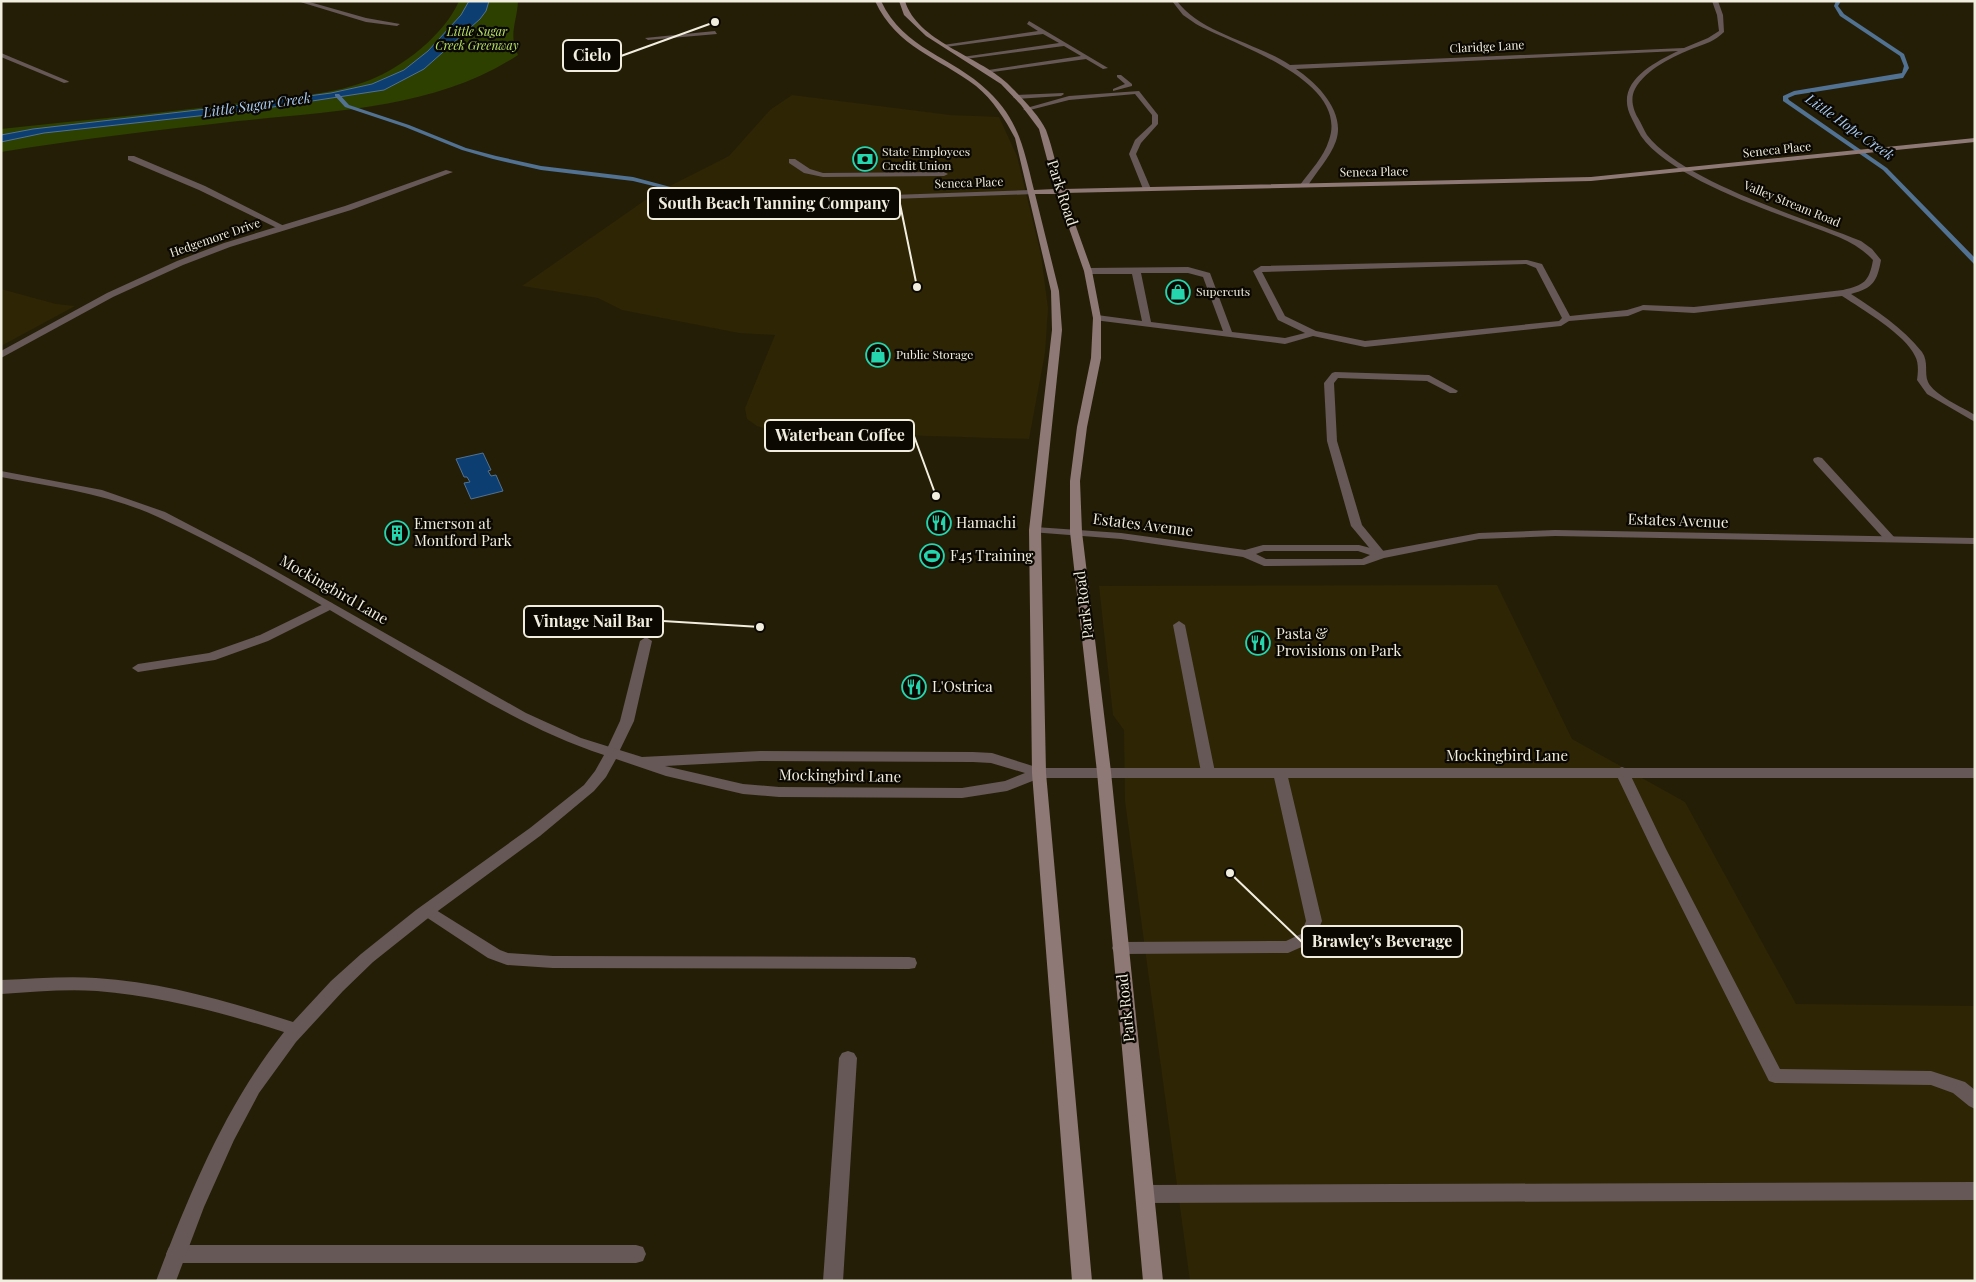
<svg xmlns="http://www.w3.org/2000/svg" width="1976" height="1282" font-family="'Playfair Display',serif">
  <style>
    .built { fill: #2e2505 }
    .green { fill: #2d4000 }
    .water { fill: #0d3e72; stroke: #517293 }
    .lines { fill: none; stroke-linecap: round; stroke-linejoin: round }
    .stream { fill: #517293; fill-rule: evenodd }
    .lane { fill: #665857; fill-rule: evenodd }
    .street { fill: #665857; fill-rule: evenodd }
    .secondary { fill: #8e7976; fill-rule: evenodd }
    .labels { text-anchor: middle; stroke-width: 4.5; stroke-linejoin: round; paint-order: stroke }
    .far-park-label { font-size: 12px; font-style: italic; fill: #b7e369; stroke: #0b0802 }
    .far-street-label { font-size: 12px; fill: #f1eddf; stroke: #0b0802 }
    .far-poi-label { font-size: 12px; fill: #f1eddf; stroke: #0b0802; text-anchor: start }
    .far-water-label { font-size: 14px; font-style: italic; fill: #abcbf1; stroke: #0b0802 }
    .street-label { font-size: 15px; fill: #f1eddf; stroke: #0b0802 }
    .poi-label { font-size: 15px; fill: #f1eddf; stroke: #0b0802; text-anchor: start }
    .leader { fill: none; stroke: #f1eddf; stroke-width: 2 }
    .callout-dot { fill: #f1eddf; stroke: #0b0802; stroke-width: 2 }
    .callout { fill: #0b0802; stroke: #f1eddf; stroke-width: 2 }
    .callout-label { font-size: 16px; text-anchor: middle; font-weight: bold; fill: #f1eddf }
  </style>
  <rect width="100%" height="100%" fill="#251e06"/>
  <!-- built -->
  <path class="built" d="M792,95L950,115L999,117L1017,156L1041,255L1048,308L1045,353L1029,439L772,431L757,426L747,419L745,408L775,335L739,333L622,310L598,298L522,286L654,194L729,156L770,110Z
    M1,289L56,304L75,306L1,346Z
    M1497,585L1572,739L1685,802L1796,1004L1975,1006V1281H1190L1125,801L1124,730L1113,715L1099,586Z"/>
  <!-- green -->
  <path class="green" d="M459,1H518C517,22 508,35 518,55C436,109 333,111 238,121C159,130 80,139 1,152V129C83,120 165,113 247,102C288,97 332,95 370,80C403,67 445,34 459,1Z"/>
  <!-- water -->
  <path class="water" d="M469,1H489L486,11L480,19L424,69L384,90L253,110L44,133L1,142V135L33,129L241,105L331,93L372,84L404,70L428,51L461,15Z
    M483,453L491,470L488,471L491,476L496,475L503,491L471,499L464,483L470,482L467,477H464L456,459Z"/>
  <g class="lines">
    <!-- stream -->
    <path class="stream" d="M1836,1H1841L1838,6L1844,14L1904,54L1909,68L1903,78L1795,95L1788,98L1789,100L1887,168L1975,258V265L1883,170L1783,101V96L1794,91L1902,73L1904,66L1900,56L1840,16L1834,6Z
      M335,94H339L349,105L409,125L466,148L496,156L541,166L633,177L693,193L690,195L633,181L541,170L493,159L462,150L405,127L345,107L335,96Z"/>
    <!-- lane -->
    <path class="lane" d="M1029,21L1108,68L1103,69L1086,59L985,73L982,71L1081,56L1064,46L965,59L962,57L1059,43L1043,34L946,47L943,45L1038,31L1027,24Z
      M715,31L717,34L648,40L645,38Z
      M1117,75H1121L1132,84V86L1113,91V89L1125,84L1117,77Z
      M1139,91L1158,115V124L1141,143L1136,154L1151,189L1147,191L1143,189L1129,154L1135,140L1152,124V115L1135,94L1069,100L1026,111L1023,109L1069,96Z
      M1063,93L1064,94L1061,96L1016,99L1013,97L1016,95Z
      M128,156H134L205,186L288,228L281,230L199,190L128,160Z
      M789,159H795L810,169L823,173L944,172L948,174L944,176L823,177L804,173L789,163Z
      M1527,260L1542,264L1570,316L1627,310L1644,305L1648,308L1628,316L1569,321L1561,326L1365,347L1313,336L1285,344L1094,320V316L1097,315L1142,321L1132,274H1088L1084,271L1088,268L1188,267L1210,273L1232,332L1285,338L1305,333L1278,320L1253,271L1261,266ZM1526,264L1536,268L1562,318L1559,321L1365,341L1316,331L1285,316L1262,272ZM1141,273H1188L1203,277L1223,331L1151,322Z
      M1335,372L1429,375L1458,391L1456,393H1450L1427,381L1338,378L1334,383L1337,441L1362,525L1385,553L1387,555L1385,557H1377L1351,526L1327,441L1324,383L1332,373Z
      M1818,457L1822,458L1895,538L1897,540L1895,542H1887L1814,462L1813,460L1814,458Z
      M328,602L332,603L334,606L332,609L268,641L215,660L138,672L132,668L138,664L209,653L260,635Z
      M1179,621L1185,625L1215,772L1213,775H1203L1201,772L1173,625Z
      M646,637L652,641L634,721L617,756H607L605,753L620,721L640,641Z
      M1622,767L1627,769L1629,772L1666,849L1780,1069L1931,1071L1965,1082L1975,1090V1109L1969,1106L1953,1093L1931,1085L1775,1083L1769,1081L1652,849L1615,772L1617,769Z
      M1280,768L1285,770L1287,773L1322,921L1313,942L1288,953L1120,954L1114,952L1112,948L1114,944L1120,942L1286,941L1301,934L1306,921L1273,773L1275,770Z
      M428,905L500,950L508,953L553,956L909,957L915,958L917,963L915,968L909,969L553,968L507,965L488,958L423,915L420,911L423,907Z
      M848,1051L854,1053L857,1058L843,1281H823L839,1058L842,1053Z
      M1975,1182V1200L1145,1203L1138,1200L1136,1194L1138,1188L1145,1185Z
      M176,1245H636L643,1247L646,1254L643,1261L636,1263H176L169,1261L166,1254L169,1247Z"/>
    <!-- street -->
    <path class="street" d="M297,1H306L366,18L400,24L397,26L366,22Z
      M1172,1H1177C1200,33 1257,43 1290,65L1684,48L1708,38L1719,31L1717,15L1712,1H1718L1723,15L1724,32C1715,41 1705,44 1694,48C1674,56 1646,69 1635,89C1630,98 1633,110 1638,118C1641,123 1644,130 1647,135C1685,183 1803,217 1861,241L1872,249L1881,260C1877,282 1873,288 1851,294C1877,311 1902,327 1922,352C1929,362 1924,373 1928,382C1934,395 1962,407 1975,415V422L1927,394L1917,380C1918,373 1919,363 1915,356C1906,335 1862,309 1842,296L1694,313L1641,310V306L1644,305L1694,307L1843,290C1864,285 1869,282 1873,260C1856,241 1830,234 1807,225C1761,208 1669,176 1641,136C1638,131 1635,125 1632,119C1613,84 1651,64 1678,51L1296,69C1317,83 1346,112 1336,141C1330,158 1316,172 1307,187H1304L1300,185C1310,171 1324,157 1329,140C1350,80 1232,44 1196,24L1183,15Z
      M1,53L68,81L69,82L64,83L1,57Z
      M446,170L453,172L351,210L230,247L183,265L113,297L1,358V351L107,293L177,261L224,243L345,206Z
      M1031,190H1034V194L808,202L772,209L768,207L808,198Z
      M1,471L102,490L165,512L251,557L526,713L581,738L642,757L760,751L973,752L992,753L1039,768H1975V778H1040L1007,791L962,798L779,797L743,794L666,776L616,759L606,777L594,791L540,836L427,919L373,962L343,991L296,1042L259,1093L234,1140L204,1207L176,1281H156C190,1193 225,1106 284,1032C224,1013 160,996 97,991C65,989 33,992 1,994V980C33,979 65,976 96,978C163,982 230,1002 293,1022L331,981L361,954L416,910L530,828L584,785L595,771L604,755C542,735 488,703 432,670C343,619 251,560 158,517C109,494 54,487 1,477ZM760,761L973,762L991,763L1025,773L1005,781L962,788L779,787L743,784L665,766Z
      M1035,527L1121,533L1245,550L1263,545H1359L1382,551L1479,533L1555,530L1975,538V544L1555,536L1479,539L1384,558L1364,565L1264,566L1243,557L1121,539L1031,532L1029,530ZM1264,551H1358L1370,555L1362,559H1266L1256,554Z"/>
    <!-- secondary -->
    <path class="secondary" d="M875,1H881C904,50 952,56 988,91C1019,120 1024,150 1034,190L1055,189L1039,129L1021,105L1001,84L926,36L904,15L899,1H905C917,41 978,56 1007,83C1019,95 1039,115 1046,130C1053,149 1057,170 1063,189L1591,177L1975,138V142L1591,181L1064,193L1092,271L1101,318V358L1087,427L1080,481L1082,532L1111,772L1163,1281H1143L1097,772L1070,532V481L1077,427L1091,358L1093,318L1084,271L1057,194H1035L1059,291L1062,330L1041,530L1046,773L1092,1281H1072L1032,773L1029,530L1052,330L1051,291L1015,138C1005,119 993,100 976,86C938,57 897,48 875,1Z"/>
  </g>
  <!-- icons -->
  <defs>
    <g id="bank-ring" transform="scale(1.25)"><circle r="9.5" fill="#0b0802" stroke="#25d5ae" stroke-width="1.5"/><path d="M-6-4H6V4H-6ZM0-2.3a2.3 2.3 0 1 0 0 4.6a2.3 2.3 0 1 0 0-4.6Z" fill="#25d5ae"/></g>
    <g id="shop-ring" transform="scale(1.25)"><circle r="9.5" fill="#0b0802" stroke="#25d5ae" stroke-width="1.5"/><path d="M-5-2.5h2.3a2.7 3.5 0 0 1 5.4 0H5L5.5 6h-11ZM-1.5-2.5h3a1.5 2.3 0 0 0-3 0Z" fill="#25d5ae"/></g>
    <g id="restaurant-ring" transform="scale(1.25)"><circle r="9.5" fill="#0b0802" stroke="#25d5ae" stroke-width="1.5"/><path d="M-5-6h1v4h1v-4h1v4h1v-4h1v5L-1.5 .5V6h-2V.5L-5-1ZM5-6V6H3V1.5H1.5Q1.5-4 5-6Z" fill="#25d5ae"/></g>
    <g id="building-ring" transform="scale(1.25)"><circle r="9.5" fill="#0b0802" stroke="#25d5ae" stroke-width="1.5"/><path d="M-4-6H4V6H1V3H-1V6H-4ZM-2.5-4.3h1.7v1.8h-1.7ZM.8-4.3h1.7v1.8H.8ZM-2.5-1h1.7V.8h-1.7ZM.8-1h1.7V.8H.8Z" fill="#25d5ae"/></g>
    <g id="stadium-ring" transform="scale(1.25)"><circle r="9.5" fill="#0b0802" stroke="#25d5ae" stroke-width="1.5"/><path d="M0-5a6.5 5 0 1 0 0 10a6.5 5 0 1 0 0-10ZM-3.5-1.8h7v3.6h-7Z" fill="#25d5ae"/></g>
  </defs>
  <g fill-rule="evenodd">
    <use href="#bank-ring" x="865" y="159"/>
    <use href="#shop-ring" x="1178" y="292"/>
    <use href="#shop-ring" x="878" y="355"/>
    <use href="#restaurant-ring" x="939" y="523"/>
    <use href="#building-ring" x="397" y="533"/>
    <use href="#stadium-ring" x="932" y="556"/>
    <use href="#restaurant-ring" x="1258" y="643"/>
    <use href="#restaurant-ring" x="914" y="687"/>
  </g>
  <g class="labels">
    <!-- far-park labels -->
    <g class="far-park-label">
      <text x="477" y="36">Little Sugar<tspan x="477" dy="14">Creek Greenway</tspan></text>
    </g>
    <!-- far-street labels -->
    <g class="far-street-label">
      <text transform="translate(1487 47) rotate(-3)" y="4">Claridge Lane</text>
      <text transform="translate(1777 150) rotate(-6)" y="4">Seneca Place</text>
      <text transform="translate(1374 172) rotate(-1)" y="4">Seneca Place</text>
      <text transform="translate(969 183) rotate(-2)" y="4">Seneca Place</text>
      <text transform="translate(1792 204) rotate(22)" y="4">Valley Stream Road</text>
      <text transform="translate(215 238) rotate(-19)" y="4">Hedgemore Drive</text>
    </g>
    <!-- far-poi labels -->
    <g class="far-poi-label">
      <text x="882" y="156">State Employees<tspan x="882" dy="14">Credit Union</tspan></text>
      <text x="1196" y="296">Supercuts</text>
      <text x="896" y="359">Public Storage</text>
    </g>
    <!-- far-water labels -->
    <g class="far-water-label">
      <text transform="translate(257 105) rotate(-8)" y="5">Little Sugar Creek</text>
      <text transform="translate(1850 127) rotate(35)" y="5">Little Hope Creek</text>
    </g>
    <!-- street labels -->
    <g class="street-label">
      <text transform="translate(1062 193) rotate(72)" y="5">Park Road</text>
      <text transform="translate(1678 521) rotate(2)" y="5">Estates Avenue</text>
      <text transform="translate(1143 525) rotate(7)" y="5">Estates Avenue</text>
      <text transform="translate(334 590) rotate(30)" y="5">Mockingbird Lane</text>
      <text transform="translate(1084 605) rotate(-97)" y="5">Park Road</text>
      <text x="1507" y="761">Mockingbird Lane</text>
      <text transform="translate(840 776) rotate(1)" y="5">Mockingbird Lane</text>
      <text transform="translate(1126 1008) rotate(-96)" y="5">Park Road</text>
    </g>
    <!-- poi labels -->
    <g class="poi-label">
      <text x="956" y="528">Hamachi</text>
      <text x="414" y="529">Emerson at<tspan x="414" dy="17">Montford Park</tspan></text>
      <text x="950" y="561">F45 Training</text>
      <text x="1276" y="639">Pasta &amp;<tspan x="1276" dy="17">Provisions on Park</tspan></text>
      <text x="932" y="692">L'Ostrica</text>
    </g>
  </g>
  <!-- callouts -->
  <path class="leader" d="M715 22L621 56M917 287L900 204M936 496L914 436M760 627L663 621M1230 873L1302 942"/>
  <g class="callout-dot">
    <circle cx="715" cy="22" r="5"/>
    <circle cx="917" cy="287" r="5"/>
    <circle cx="936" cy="496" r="5"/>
    <circle cx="760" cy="627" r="5"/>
    <circle cx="1230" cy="873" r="5"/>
  </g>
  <g class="callout">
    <rect x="563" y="40" width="58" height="31" rx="5"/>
    <rect x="648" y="188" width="252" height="31" rx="5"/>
    <rect x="765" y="420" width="149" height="31" rx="5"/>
    <rect x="524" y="606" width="139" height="31" rx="5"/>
    <rect x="1302" y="926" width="160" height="31" rx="5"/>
  </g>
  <g class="callout-label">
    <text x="592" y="61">Cielo</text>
    <text x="774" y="209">South Beach Tanning Company</text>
    <text x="840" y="441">Waterbean Coffee</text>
    <text x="593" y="627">Vintage Nail Bar</text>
    <text x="1382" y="947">Brawley's Beverage</text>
  </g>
  <!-- border -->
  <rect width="1976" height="1282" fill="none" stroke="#f1eddf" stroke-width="5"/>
</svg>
